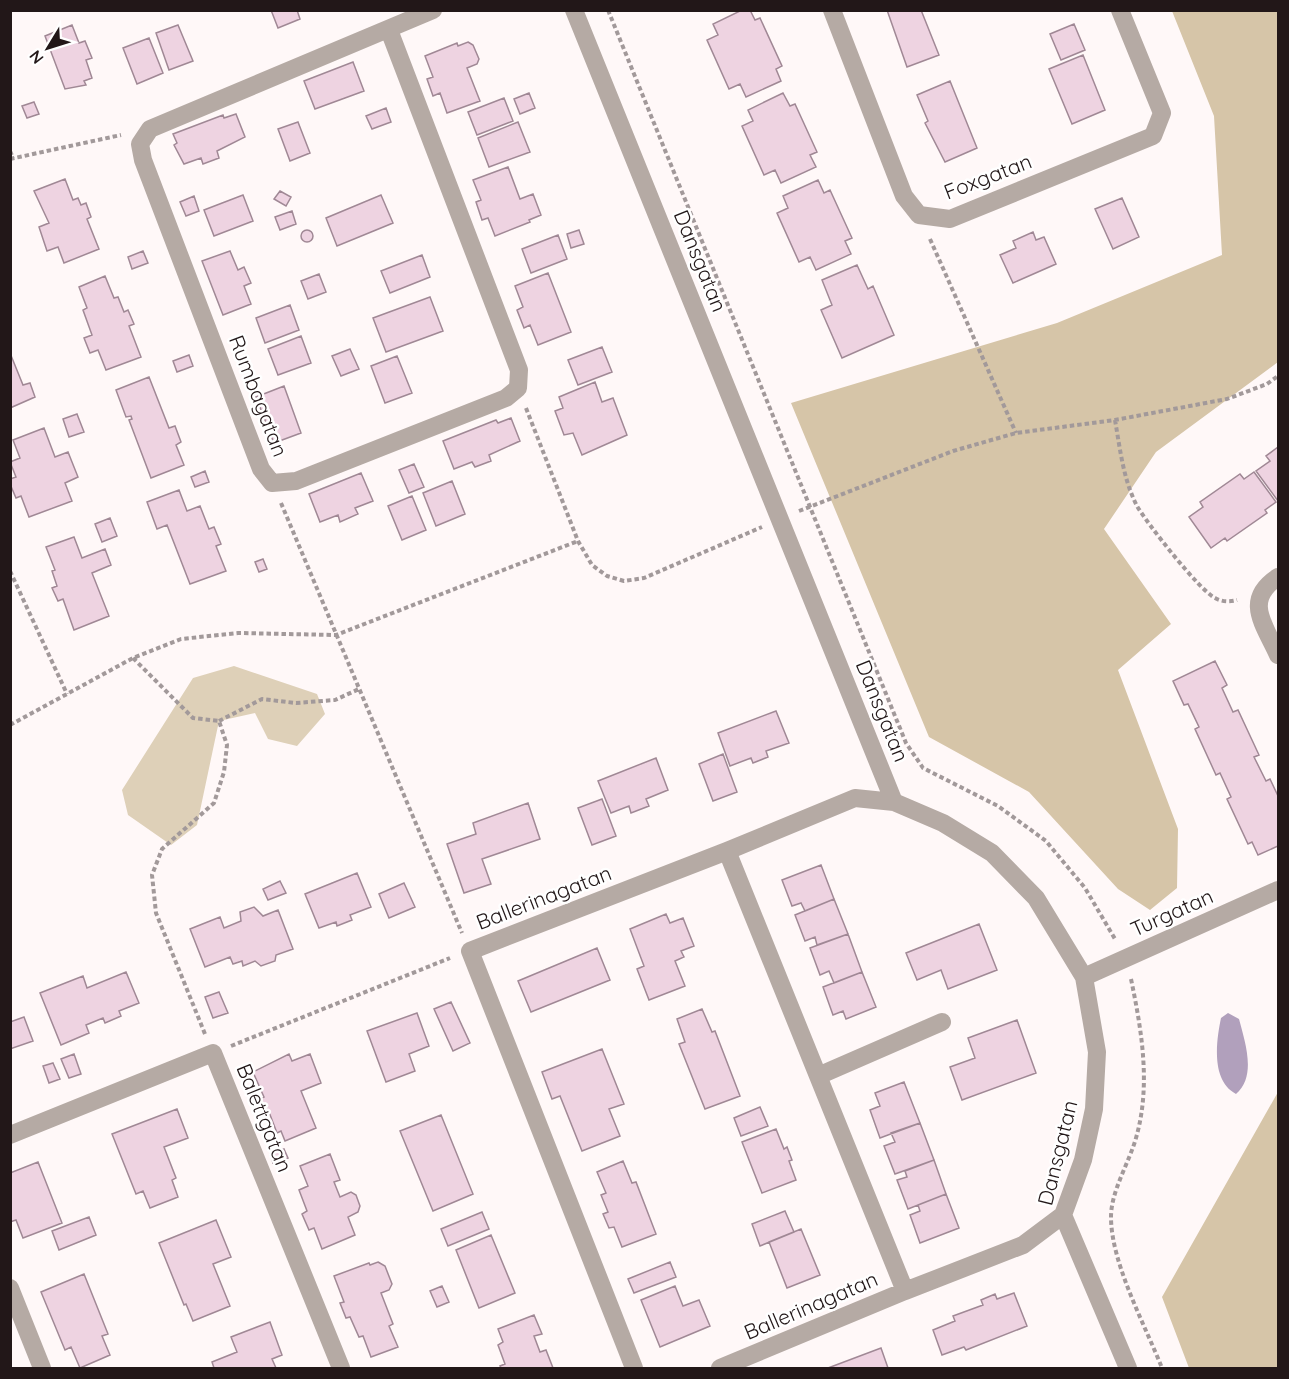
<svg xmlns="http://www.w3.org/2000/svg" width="1289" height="1379" font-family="Quicksand,sans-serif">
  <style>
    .green { fill: #ded0b8 }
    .forest { fill: #d6c5a8 }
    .water { fill: #b1a0bc }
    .building { fill: #eed3e1; stroke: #a08895; stroke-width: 1.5 }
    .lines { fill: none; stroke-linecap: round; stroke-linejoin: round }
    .path { stroke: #a2999a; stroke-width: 4; stroke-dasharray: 4.5 3; stroke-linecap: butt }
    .street { stroke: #b5aaa4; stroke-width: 18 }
    .labels { text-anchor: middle; stroke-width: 5; stroke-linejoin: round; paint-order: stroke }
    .street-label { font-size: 21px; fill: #221718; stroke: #fff }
  </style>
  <rect width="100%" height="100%" fill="#fff8f8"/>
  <!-- green -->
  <path class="green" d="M234,666L317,694L325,714L297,746L268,739L255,713L219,721L197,825L171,845L128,815L122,790L193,678Z"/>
  <!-- forest -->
  <path class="forest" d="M1172,11H1278V362L1156,452L1104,529L1171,624L1118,670L1178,829L1177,888L1150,910L1118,889L1029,792L929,737L791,403L1057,323L1222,255L1214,116Z
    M1278,1092V1368H1189L1162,1297Z"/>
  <!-- water -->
  <path class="water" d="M1228,1013L1239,1019C1245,1042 1257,1076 1236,1094C1211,1081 1216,1042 1221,1018Z"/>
  <!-- building -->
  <path class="building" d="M271,10H297L300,19L278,28Z
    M742,10H750L755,20L760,18L782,66L776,69L781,81L746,97L740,84L729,89L707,40L718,35L713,24Z
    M887,10H921L939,55L907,67Z
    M1074,24L1085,50L1061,60L1050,34Z
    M72,25L79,43L85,41L92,58L86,60L92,78L84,81L86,85L65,89L45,36Z
    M178,25L193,61L169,70L156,33Z
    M149,38L163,73L137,84L123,48Z
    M468,42L473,45L479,59L477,64L467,68L480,101L447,113L440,93L433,96L427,79L433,77L425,56L457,43L458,46Z
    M1083,55L1105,110L1072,124L1049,69Z
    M353,62L364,91L315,109L304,81Z
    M950,81L977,148L945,162L925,123L928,121L917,95Z
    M529,93L535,108L520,114L514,99Z
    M783,93L790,106L795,104L817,152L810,155L816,167L781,183L775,170L764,175L742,126L753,121L748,110Z
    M504,98L513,121L477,135L468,112Z
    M34,102L39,114L27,118L22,106Z
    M386,108L391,122L372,129L366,116Z
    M236,114L245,137L217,151L219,158L203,164L201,158L184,164L174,145L177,143L173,134L223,115L224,118Z
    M298,122L310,153L290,161L278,129Z
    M518,122L530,152L489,167L478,138Z
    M508,167L520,199L533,194L541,215L529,220L530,222L495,236L488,218L482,220L476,202L481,200L473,180Z
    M65,179L73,200L78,198L81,205L86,203L91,217L87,219L99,249L64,263L58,247L47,251L39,227L49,223L34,191Z
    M818,180L824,193L830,190L852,238L845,241L851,254L816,270L810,257L799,262L777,213L788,208L783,196Z
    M280,191L291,197L286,206L274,199Z
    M243,195L253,221L214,236L204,210Z
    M381,195L393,223L337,246L326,218Z
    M194,196L199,211L186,216L180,202Z
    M1122,198L1139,237L1113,249L1095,209Z
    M292,211L296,224L280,230L275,217Z
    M301 236a6 6 0 1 1 12 0a6 6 0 1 1-12 0Z
    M579,230L584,244L571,248L567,234Z
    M1033,232L1036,240L1044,237L1056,264L1013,283L1000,255L1016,248L1013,241Z
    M558,235L567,259L531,273L522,249Z
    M143,251L148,263L132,269L128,257Z
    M230,251L238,270L244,267L251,283L244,286L251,304L223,315L202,261Z
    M422,255L430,277L390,293L381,271Z
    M857,265L868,289L873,286L894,335L842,358L821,310L832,305L822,280Z
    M548,273L571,332L538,345L530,325L524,328L517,310L523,307L515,286Z
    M319,274L326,292L308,299L301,281Z
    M105,276L114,298L118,297L124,312L128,310L134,324L129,326L141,357L106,370L98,350L90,353L84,338L92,335L83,310L87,308L79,287Z
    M430,297L443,331L386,352L373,318Z
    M290,305L299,330L265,343L256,318Z
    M301,336L311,363L278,375L268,349Z
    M602,347L612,372L578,385L568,360Z
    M350,349L359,369L341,376L332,356Z
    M10,353L23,385L30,383L35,397L10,408Z
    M189,355L193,366L177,372L173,361Z
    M397,356L412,393L385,403L371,366Z
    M149,377L169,428L175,426L181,442L176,445L184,465L151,478L129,420L132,419L131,416L126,417L116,390Z
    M595,382L602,402L613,398L627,435L582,455L573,433L564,435L555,411L563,408L559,397Z
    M284,386L301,433L274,443L256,397Z
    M77,414L84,432L69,437L63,419Z
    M511,418L520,441L489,455L491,461L475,467L472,462L454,469L443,441L496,420L498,423Z
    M44,428L55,457L68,452L78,477L65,483L72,501L29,517L21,496L16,498L10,484V479L16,477L10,462L20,458L13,440Z
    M1278,447V501L1256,471L1270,461L1266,456Z
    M414,464L424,487L409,493L399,470Z
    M205,471L209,482L195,487L191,477Z
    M1254,472L1276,502L1265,510L1267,513L1227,541L1225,538L1211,548L1189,517L1203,507L1200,502L1240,474L1244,479Z
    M361,473L373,501L355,508L358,514L340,522L338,515L320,522L309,494Z
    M452,481L465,514L436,526L423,493Z
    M179,490L187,511L200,506L209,529L214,527L221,544L216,546L226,571L190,584L167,525L157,529L147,502Z
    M412,496L426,530L402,540L388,506Z
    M110,518L117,536L102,542L95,524Z
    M74,537L82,558L105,549L111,565L92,573L109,616L74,630L63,599L58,601L52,588L57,586L52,571L55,570L46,547Z
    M263,559L267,569L259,572L255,562Z
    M1215,661L1227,685L1222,688L1233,712L1238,710L1259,755L1254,757L1266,781L1270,779L1278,796V846L1258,855L1252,842L1248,844L1227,799L1231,797L1220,773L1216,775L1195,729L1199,727L1188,704L1184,705L1173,681Z
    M776,711L789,743L766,751L768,757L753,763L751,758L730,766L718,733Z
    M723,754L737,792L713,801L699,764Z
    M656,758L668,790L646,799L649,806L631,813L629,806L611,813L598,781Z
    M602,799L616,836L592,845L578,808Z
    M528,803L540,839L482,859L491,884L464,893L447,844L476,834L473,823Z
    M821,865L834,899L805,911L801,903L792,906L782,880Z
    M357,873L371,907L350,915L352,920L337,926L336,922L319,928L305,894Z
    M280,881L286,893L268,900L263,889Z
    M404,883L415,907L389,918L379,894Z
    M834,899L848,934L817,945L815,937L805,941L795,915Z
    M254,907L263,916L278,910L293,949L276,955L275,961L261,966L255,961L243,966L242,961L233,964L230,957L205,967L190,929L220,917L224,928L241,921L240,912Z
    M666,914L670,923L683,918L694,946L681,951L684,957L675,961L685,986L649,1000L637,969L644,966L630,929Z
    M979,924L997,970L948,989L941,970L917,980L906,953Z
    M848,934L862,972L834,983L829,971L820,975L810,948Z
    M597,948L610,980L531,1012L518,981Z
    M126,972L139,1003L119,1011L121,1016L105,1023L103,1018L86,1025L89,1033L61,1045L40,993L83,976L87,988Z
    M862,972L876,1007L846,1019L843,1011L833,1015L823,987Z
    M219,992L228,1013L213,1018L205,997Z
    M451,1002L470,1043L453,1051L434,1009Z
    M702,1009L712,1032L715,1031L740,1096L705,1109L679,1044L685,1042L677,1019Z
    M417,1013L429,1046L409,1054L415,1071L386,1082L367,1031Z
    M24,1017L33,1041L10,1049V1022Z
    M1017,1020L1036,1073L962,1100L950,1067L975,1058L968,1038Z
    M602,1049L624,1104L609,1109L620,1136L582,1151L560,1096L552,1099L542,1072Z
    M74,1054L81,1074L69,1078L61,1059Z
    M289,1054L292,1061L310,1054L321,1083L301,1091L316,1128L285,1141L281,1131L277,1133L269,1112L265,1114L259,1099L264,1097L253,1072Z
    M53,1063L60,1079L49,1083L43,1066Z
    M904,1082L920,1123L880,1138L870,1110L880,1106L875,1093Z
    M760,1107L768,1126L741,1136L734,1118Z
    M177,1109L188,1138L164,1147L176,1178L172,1180L178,1197L150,1208L143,1191L136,1194L112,1134Z
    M441,1115L473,1194L433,1211L400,1131Z
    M920,1123L934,1160L895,1174L884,1146L895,1142L891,1133Z
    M776,1129L784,1149L787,1147L792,1160L789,1161L796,1180L762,1193L742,1142Z
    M284,1149L288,1158L273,1163L270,1154Z
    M330,1154L340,1180L334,1182L340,1197L351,1192L356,1195L360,1206L358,1212L348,1217L355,1235L322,1249L314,1228L309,1230L302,1214L307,1211L299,1190L308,1186L300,1166Z
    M934,1160L946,1194L908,1209L897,1180L907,1177L905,1171Z
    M623,1161L632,1183L636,1182L656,1234L622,1247L614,1227L609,1228L603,1214L608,1212L601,1195L606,1193L597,1172Z
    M38,1162L62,1223L23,1238L16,1220L10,1222V1173Z
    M946,1194L959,1228L920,1243L910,1215L920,1211L918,1205Z
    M785,1211L794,1232L760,1246L752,1224Z
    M482,1212L489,1229L448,1246L441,1229Z
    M89,1217L96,1235L59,1250L52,1231Z
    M216,1220L231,1257L213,1264L230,1306L193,1321L186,1304L184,1305L159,1243Z
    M801,1229L820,1275L787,1288L769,1242Z
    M491,1235L515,1293L479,1308L456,1250Z
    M378,1262L385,1266L392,1284L389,1290L381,1293L393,1324L389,1326L398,1347L371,1357L363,1336L359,1337L350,1317L346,1318L340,1303L344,1302L334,1276L369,1263L370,1265Z
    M670,1262L676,1277L634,1293L628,1279Z
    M84,1274L108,1334L102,1336L110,1355L80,1368L71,1347L65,1350L41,1292Z
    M442,1286L449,1302L437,1307L430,1291Z
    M675,1286L683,1306L699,1300L710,1326L660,1347L641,1300Z
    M1014,1293L1027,1326L966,1350L964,1347L942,1355L933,1330L955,1321L953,1316L983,1305L981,1300L995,1294L997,1299Z
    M534,1315L542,1334L534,1336L540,1352L546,1350L553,1368H501L500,1366L505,1364L498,1345L503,1342L498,1329Z
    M270,1322L282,1355L272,1359L276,1368H214L212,1362L237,1352L231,1337Z
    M881,1348L888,1368H828Z"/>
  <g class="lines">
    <!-- path -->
    <path class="path" d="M608,10L906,743L923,768L998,806L1046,841L1085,888L1115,939
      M10,151L13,158
      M10,159L121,135
      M930,239L1016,433
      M526,408L578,541L592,565L607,576L624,581L644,578L762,527
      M1115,420C1120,448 1123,479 1137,506C1146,522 1199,590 1215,598C1222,602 1230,602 1237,600
      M281,503L462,933
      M799,511L953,451L1016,433L1115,420L1227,399L1267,384L1278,376
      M10,571L67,694
      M133,658L193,718L219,721L227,745L224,772L214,803L162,849L152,875L156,913L205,1034
      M219,721L262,699L296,703L335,700L359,689
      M10,725L133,658L181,639L238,633L336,635L578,541
      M1131,979C1142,1032 1151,1086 1136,1138C1129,1163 1111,1191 1111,1217C1111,1263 1145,1325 1162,1368
      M231,1046L450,958"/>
    <!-- street -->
    <path class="street" d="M574,10L894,802
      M832,10L904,196L919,215L950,219L1153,136L1162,113L1120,10
      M389,30L519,370L518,388L506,398L296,481L272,483L261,469L143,160L140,144L150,129L433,10
      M1278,577C1243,600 1264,624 1278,655
      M1084,977L1278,890
      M818,1076L942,1022
      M10,1135L213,1053L341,1368
      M10,1288L42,1368
      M905,1291L1023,1245L1063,1215
      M634,1368L470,951L727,851L855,798L894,802L943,823L992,853L1036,898L1084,977L1097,1052L1094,1109L1083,1160L1063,1215L1128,1368
      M720,1368L905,1291L727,851"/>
  </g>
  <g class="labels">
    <!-- street labels -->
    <g class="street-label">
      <text transform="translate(988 177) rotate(-21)" y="7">Foxgatan</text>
      <text transform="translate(700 261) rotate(68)" y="7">Dansgatan</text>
      <text transform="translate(258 396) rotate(69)" y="7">Rumbagatan</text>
      <text transform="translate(882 711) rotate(68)" y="7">Dansgatan</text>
      <text transform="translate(544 898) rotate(-21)" y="7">Ballerinagatan</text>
      <text transform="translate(1172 913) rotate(-24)" y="7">Turgatan</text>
      <text transform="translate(264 1118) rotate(68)" y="7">Balettgatan</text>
      <text transform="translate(1058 1153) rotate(-76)" y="7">Dansgatan</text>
      <text transform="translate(811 1306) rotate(-23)" y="7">Ballerinagatan</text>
    </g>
  </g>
  <!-- border -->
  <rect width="1289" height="1379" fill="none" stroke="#221718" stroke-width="24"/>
  <!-- north arrow -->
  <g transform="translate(48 48) rotate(232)" stroke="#ffffff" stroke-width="4.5" paint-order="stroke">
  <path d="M0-4.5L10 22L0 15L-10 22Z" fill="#221718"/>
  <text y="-9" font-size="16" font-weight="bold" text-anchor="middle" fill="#221718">N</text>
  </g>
</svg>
